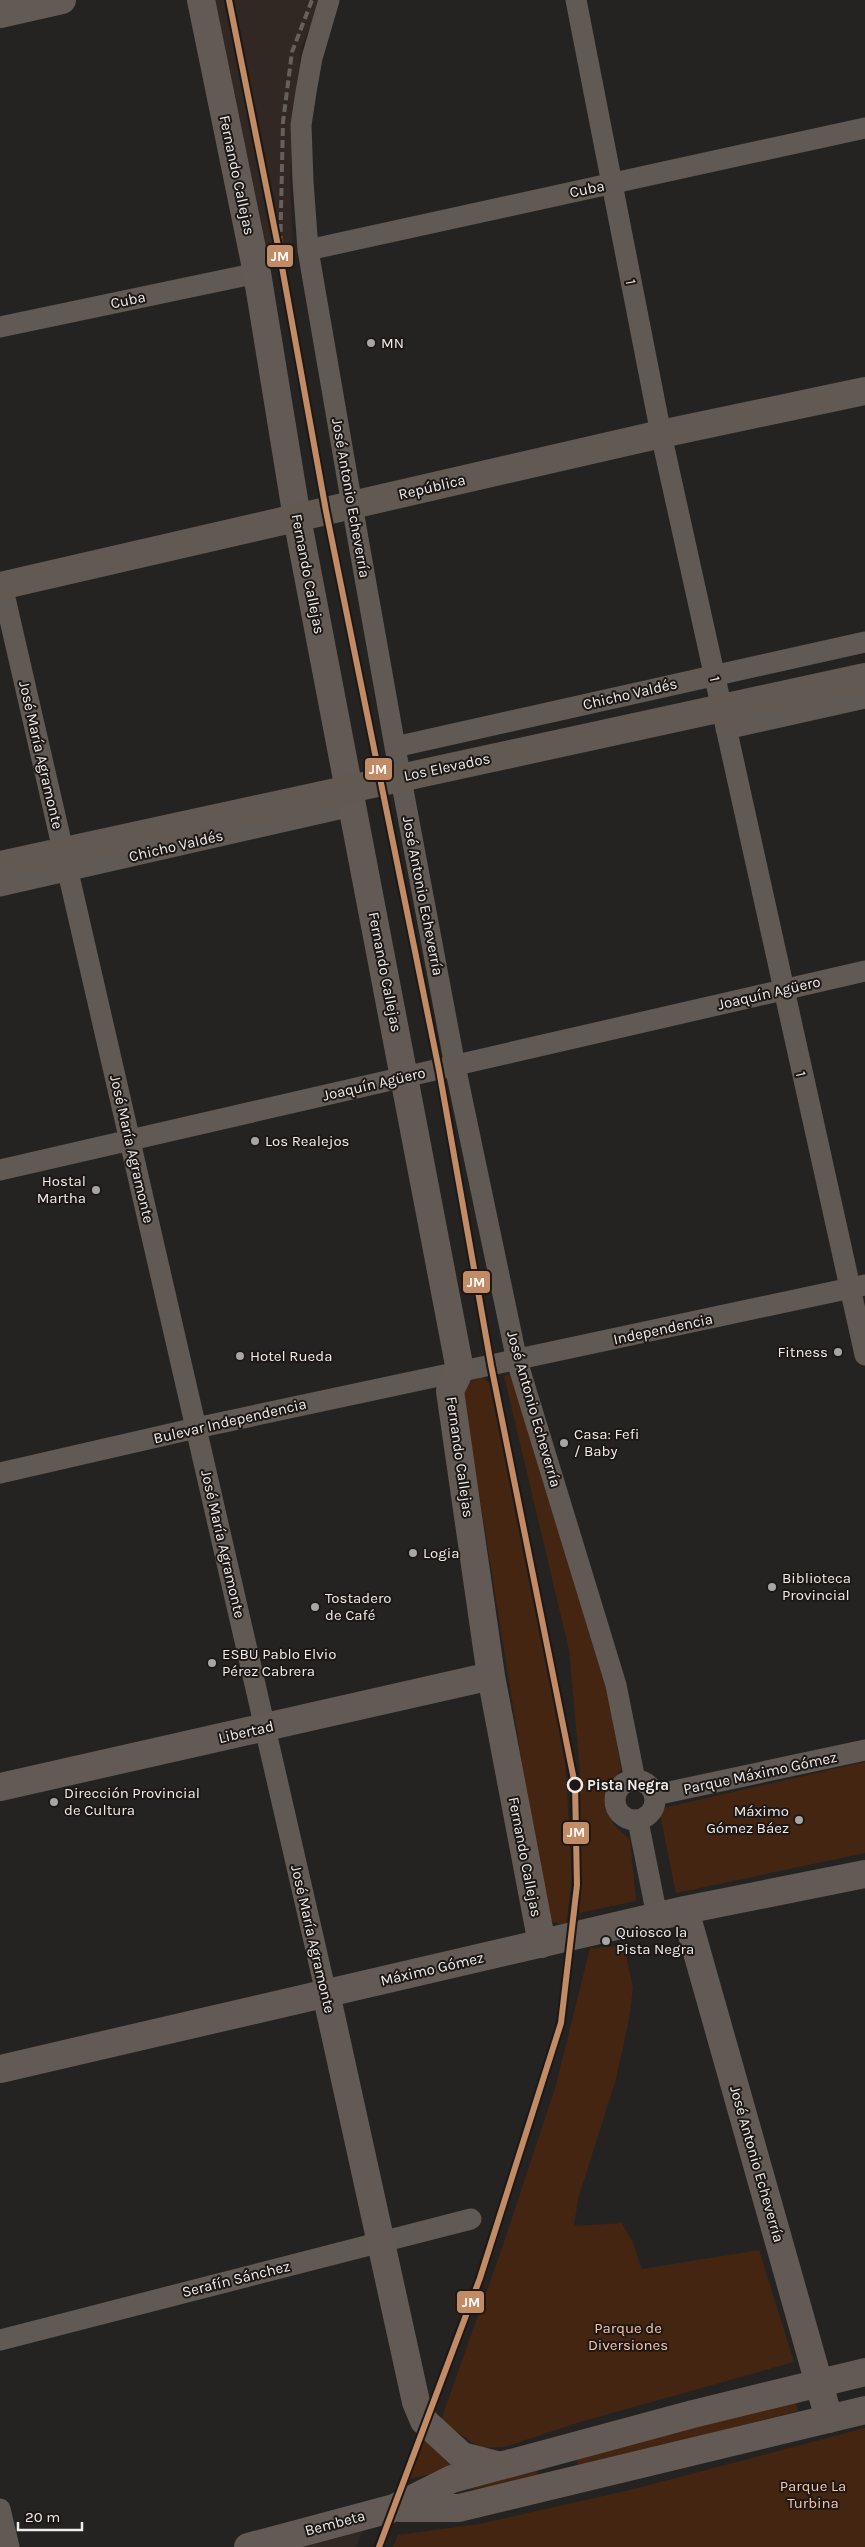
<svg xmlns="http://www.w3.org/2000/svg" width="865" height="2547" font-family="Karla,sans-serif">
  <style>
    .built { fill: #312723 }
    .green { fill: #442512 }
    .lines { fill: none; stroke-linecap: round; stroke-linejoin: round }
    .street { stroke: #615953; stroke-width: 21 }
    .secondary { stroke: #645a55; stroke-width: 28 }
    .primary { stroke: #625953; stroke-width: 28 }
    .rail { stroke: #66605d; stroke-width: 4; stroke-dasharray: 8 4; stroke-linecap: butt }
    .primary-bridge { stroke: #625953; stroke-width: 28 }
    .rail-1-casing { stroke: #1d1816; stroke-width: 10 }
    .rail-1 { stroke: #c18c65; stroke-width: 6 }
    .poi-dot { fill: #a8a6a4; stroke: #1d1816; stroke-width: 2 }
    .stop-dot { fill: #1d1816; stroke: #efecea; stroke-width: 2.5 }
    .labels { text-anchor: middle; stroke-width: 4; stroke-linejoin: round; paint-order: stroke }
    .street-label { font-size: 15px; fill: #efecea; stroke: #1d1816 }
    .poi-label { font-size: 15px; fill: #efecea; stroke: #1d1816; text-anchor: start }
    .stop-label { font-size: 15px; font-weight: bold; fill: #efecea; stroke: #1d1816; text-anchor: start }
    .park-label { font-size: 15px; fill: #fdc4a6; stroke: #1d1816 }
    .line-badge { stroke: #1d1816; stroke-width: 2 }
    .badge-label { font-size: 14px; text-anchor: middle; font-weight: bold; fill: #fff }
  </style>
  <rect width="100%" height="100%" fill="#252321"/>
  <!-- built -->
  <path class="built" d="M212,0H321L301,48L290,176L293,252L268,257Z
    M363,2530L356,2547H300Z"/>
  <!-- green -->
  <path class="green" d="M511,1374L604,1667L621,1769L606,1793L613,1824L630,1840L636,1901L579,1913L580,1771L569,1650L504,1376Z
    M481,1377L489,1382L550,1663L565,1760L572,1877L566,1926L547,1920L463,1392L466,1384Z
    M865,1762V1853L676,1893L659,1809Z
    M624,1946L633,1988L629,2019L616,2079L578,2199L574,2226L622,2223L633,2243L642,2269L759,2250L794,2362L580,2422L504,2447L480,2448L441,2420L503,2245L556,2085L590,1948Z
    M796,2402L798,2411L579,2468L576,2457Z
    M865,2428V2547H393L398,2535L479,2524L634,2489Z
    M422,2438L441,2454L466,2466L409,2479Z
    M536,2468L539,2478L467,2490Z"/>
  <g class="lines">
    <!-- street -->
    <path class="street" d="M329,0L312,58L306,92L301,125L303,181L308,250L352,505L397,758L455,1066L517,1361L616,1685L635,1780
      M576,0L661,434L865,1355
      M308,250L865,128
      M0,327L257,273
      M2,585L326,1993
      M726,729L865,698
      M395,747L865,642
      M0,886L352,806
      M0,1170L865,971
      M0,1473L196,1428L865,1285
      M615 1800a20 20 0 1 1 40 0a20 20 0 1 1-40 0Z
      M655,1795L865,1750
      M638,1821L657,1916
      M0,2340L471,2219
      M0,2509L9,2547"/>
    <!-- secondary -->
    <path class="secondary" d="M201,0L257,273L297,518L460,1370L450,1391L491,1676L542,1944
      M0,14L62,0
      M0,1787L491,1676
      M685,1910L829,2419
      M326,1993L416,2402L424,2421L462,2456L501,2466
      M0,2069L685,1910L865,1874
      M400,2508H459L865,2410
      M248,2547L394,2508L452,2479L693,2414L865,2372"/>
    <!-- primary -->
    <path class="primary" d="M0,586L661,434L865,391"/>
    <!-- rail -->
    <path class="rail" d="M280,256L283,122L292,52L312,0"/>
    <!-- primary-bridge -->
    <path class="primary-bridge" d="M0,865L865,677"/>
    <!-- rail-1 casing -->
    <g class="rail-1-casing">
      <path id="rail-1" d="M229,0L280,256L326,511L439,1070L491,1365L575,1785L577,1885L561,2023L480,2278L379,2547"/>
    </g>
    <!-- rail-1 -->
    <use href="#rail-1" class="rail-1"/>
  </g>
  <!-- markers -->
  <g class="poi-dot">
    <circle cx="371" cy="343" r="5"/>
    <circle cx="255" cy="1141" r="5"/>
    <circle cx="96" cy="1190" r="5"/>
    <circle cx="838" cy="1352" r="5"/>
    <circle cx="240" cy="1356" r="5"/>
    <circle cx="564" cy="1443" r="5"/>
    <circle cx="413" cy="1553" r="5"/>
    <circle cx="772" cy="1587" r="5"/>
    <circle cx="315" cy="1607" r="5"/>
    <circle cx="212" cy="1663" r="5"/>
    <circle cx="54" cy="1802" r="5"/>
    <circle cx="799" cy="1820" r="5"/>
    <circle cx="606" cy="1941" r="5"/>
  </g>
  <circle class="stop-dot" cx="575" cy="1785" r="7"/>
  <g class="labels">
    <!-- street labels -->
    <g class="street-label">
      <text transform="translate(237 175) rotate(78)" y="5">Fernando Callejas</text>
      <text transform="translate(587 189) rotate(-12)" y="5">Cuba</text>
      <text transform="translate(631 282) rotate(79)" y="5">1</text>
      <text transform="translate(128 300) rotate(-12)" y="5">Cuba</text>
      <text transform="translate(432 487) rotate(-13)" y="5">República</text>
      <text transform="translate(351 498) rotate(80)" y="5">José Antonio Echeverría</text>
      <text transform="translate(308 574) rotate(79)" y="5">Fernando Callejas</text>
      <text transform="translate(715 679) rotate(78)" y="5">1</text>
      <text transform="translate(630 694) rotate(-13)" y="5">Chicho Valdés</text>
      <text transform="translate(41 755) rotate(77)" y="5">José María Agramonte</text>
      <text transform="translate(447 767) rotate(-12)" y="5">Los Elevados</text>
      <text transform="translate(176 846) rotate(-13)" y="5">Chicho Valdés</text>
      <text transform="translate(423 896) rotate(79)" y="5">José Antonio Echeverría</text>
      <text transform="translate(385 972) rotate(79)" y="5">Fernando Callejas</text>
      <text transform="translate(769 993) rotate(-13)" y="5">Joaquín Agüero</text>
      <text transform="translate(801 1074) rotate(77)" y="5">1</text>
      <text transform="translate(374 1084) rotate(-13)" y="5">Joaquín Agüero</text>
      <text transform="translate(132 1149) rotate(77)" y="5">José María Agramonte</text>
      <text transform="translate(663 1329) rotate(-12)" y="5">Independencia</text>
      <text transform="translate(534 1409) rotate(74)" y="5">José Antonio Echeverría</text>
      <text transform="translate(230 1421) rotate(-13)" y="5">Bulevar Independencia</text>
      <text transform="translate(460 1457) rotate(82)" y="5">Fernando Callejas</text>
      <text transform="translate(223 1544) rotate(77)" y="5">José María Agramonte</text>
      <text transform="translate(246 1732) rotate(-13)" y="5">Libertad</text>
      <text transform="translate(760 1773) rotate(-12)" y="5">Parque Máximo Gómez</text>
      <text transform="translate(525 1857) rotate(79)" y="5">Fernando Callejas</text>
      <text transform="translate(313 1939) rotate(77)" y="5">José María Agramonte</text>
      <text transform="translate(432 1969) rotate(-13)" y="5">Máximo Gómez</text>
      <text transform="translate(757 2164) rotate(74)" y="5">José Antonio Echeverría</text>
      <text transform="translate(236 2279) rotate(-14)" y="5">Serafín Sánchez</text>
      <text transform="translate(335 2523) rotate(-15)" y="5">Bembeta</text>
    </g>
    <!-- poi labels -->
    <g class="poi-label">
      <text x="381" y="348">MN</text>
      <text x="265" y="1146">Los Realejos</text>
      <text x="86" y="1186" text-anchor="end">Hostal<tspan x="86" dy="17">Martha</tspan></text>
      <text x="828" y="1357" text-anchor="end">Fitness</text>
      <text x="250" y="1361">Hotel Rueda</text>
      <text x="574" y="1439">Casa: Fefi<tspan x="574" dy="17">/ Baby</tspan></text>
      <text x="423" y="1558">Logia</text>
      <text x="782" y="1583">Biblioteca<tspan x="782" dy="17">Provincial</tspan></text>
      <text x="325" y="1603">Tostadero<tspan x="325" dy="17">de Café</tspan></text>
      <text x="222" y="1659">ESBU Pablo Elvio<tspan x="222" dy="17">Pérez Cabrera</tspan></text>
      <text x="64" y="1798">Dirección Provincial<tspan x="64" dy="17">de Cultura</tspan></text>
      <text x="789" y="1816" text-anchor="end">Máximo<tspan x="789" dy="17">Gómez Báez</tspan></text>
      <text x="616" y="1937">Quiosco la<tspan x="616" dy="17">Pista Negra</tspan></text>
    </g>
    <!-- stop labels -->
    <g class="stop-label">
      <text x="587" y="1790">Pista Negra</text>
    </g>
    <!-- park labels -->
    <g class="park-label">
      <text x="628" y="2333">Parque de<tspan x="628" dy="17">Diversiones</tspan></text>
      <text x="813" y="2491">Parque La<tspan x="813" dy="17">Turbina</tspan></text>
    </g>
  </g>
  <g class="line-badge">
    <rect x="266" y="244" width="28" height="24" rx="5" fill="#c18c65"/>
    <rect x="364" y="757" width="29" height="24" rx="5" fill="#c18c65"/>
    <rect x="462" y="1270" width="29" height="24" rx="5" fill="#c18c65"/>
    <rect x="562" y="1821" width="28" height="24" rx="5" fill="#c18c65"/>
    <rect x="456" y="2290" width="29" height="24" rx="5" fill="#c18c65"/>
  </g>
  <g class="badge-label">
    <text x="280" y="261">JM</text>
    <text x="378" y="774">JM</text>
    <text x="476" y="1287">JM</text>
    <text x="576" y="1837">JM</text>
    <text x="471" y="2307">JM</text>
  </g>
  <!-- scale -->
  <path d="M18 2522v8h64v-8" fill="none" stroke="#efecea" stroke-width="2.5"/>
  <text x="25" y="2522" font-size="15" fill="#efecea" stroke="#1d1816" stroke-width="4" paint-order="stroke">20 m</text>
</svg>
